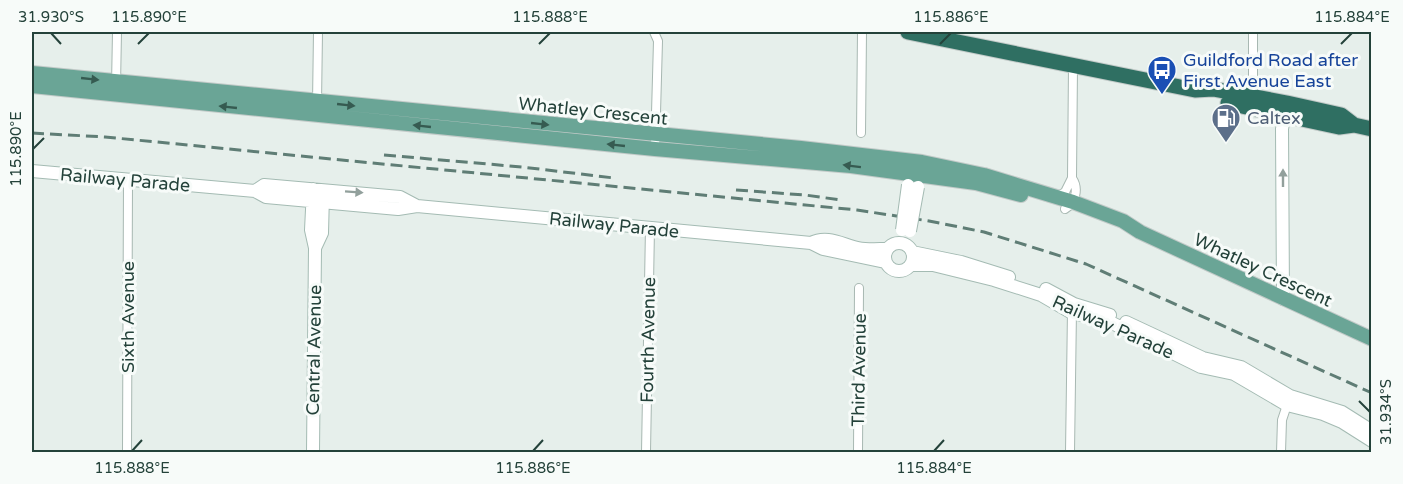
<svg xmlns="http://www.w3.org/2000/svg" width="1403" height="484" font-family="'Varela Round',sans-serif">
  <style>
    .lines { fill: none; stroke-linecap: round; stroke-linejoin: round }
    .street-casing { stroke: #a8b8b2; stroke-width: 10 }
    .secondary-casing { stroke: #a4bbb3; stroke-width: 14 }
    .primary-casing { stroke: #c2cac8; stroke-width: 16 }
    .highway-casing { stroke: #c2cac8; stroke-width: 17 }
    .street { stroke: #fff; stroke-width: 8 }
    .secondary { stroke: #fff; stroke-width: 12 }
    .primary { stroke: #6aa596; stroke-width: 14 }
    .highway { stroke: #2f6f62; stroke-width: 15 }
    .rail { stroke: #5f7d75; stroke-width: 3; stroke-dasharray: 12 6; stroke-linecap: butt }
    .secondary-bridge-casing { stroke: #a4bbb3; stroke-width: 14; stroke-linecap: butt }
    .secondary-bridge { stroke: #fff; stroke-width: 12 }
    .oneway { fill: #365b51 }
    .oneway2 { fill: #92a09c }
    .ticks { fill: none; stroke: #24423a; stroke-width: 2 }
    .labels { text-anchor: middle; stroke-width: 6; stroke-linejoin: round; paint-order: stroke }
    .transit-label { font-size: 18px; fill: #164399; stroke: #f7fbf9; text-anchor: start }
    .street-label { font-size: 18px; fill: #24423a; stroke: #f7fbf9 }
    .service-label { font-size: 18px; fill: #4e5e75; stroke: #f7fbf9; text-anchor: start }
    .neatline { fill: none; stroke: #24423a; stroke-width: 2 }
    .ticks-label { font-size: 15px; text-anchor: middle; fill: #24423a }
  </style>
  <rect width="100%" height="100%" fill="#e6efeb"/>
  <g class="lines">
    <!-- street casing -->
    <g class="street-casing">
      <path id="street" d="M654,32L658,41L655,149
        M116,85L117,32
        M1247,98L1253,91V32
        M317,103L318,32
        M861,133L862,32
        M1057,197L1065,192L1072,178L1073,66
        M1065,209C1076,203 1079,188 1072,178
        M127,452L128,181
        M646,452L650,228
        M858,452L859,288
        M1070,452L1072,310
        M1281,452L1282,420L1288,402"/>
    </g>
    <!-- secondary casing -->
    <g class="secondary-casing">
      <path id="secondary" d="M32,171L255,191L266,197L398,209L417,206L811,243L823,249L885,262
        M313,189L311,230L315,248L313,452
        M255,191L264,185L400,197L417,206
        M811,243C827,235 841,244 858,248C867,250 878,249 887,249
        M885 257a14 14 0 1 1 28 0a14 14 0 1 1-28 0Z
        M315,248L322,233L323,194
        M912,252L961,262L1009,277
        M911,265H933L994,280L1041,295L1072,313L1106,320L1201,367L1234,374L1287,405L1323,414L1342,422L1372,441
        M1046,289L1074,304L1110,315
        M1283,299L1282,129L1286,108
        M1126,322L1203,358L1241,367L1290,396L1342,412L1372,431"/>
    </g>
    <!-- primary casing -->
    <g class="primary-casing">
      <path id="primary" d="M32,73L801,148L922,162L984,175L1073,202L1123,221L1140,232L1372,339
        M32,86L655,149L851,166L976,183L1021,195"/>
    </g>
    <!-- highway casing -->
    <g class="highway-casing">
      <path id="highway" d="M908,32L1195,90L1213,89L1287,103L1341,115L1354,125
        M1228,103L1339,127L1354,125L1372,129"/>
    </g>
    <!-- street -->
    <use href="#street" class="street"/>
    <!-- secondary -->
    <use href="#secondary" class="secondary"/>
    <!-- primary -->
    <use href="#primary" class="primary"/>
    <!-- highway -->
    <use href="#highway" class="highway"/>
    <!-- rail -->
    <path class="rail" d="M32,133L105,137L857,210L929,221L984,232L1086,264L1372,393
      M384,155L522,167L614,178
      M736,190L805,195L841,200"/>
    <!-- secondary-bridge casing -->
    <g class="secondary-bridge-casing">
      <path id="secondary-bridge" d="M902,230L908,185
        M910,231L918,187"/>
    </g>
    <!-- secondary-bridge -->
    <use href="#secondary-bridge" class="secondary-bridge"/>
  </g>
  <!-- one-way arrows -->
  <defs><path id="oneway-solid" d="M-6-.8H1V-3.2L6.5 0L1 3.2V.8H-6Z" transform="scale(1.5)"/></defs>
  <g class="oneway">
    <use href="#oneway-solid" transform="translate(90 79) rotate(6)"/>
    <use href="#oneway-solid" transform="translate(346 105) rotate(6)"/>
    <use href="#oneway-solid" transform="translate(228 107) rotate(-174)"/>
    <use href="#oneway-solid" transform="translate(540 124) rotate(6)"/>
    <use href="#oneway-solid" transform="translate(422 126) rotate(-174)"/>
    <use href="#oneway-solid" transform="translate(616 145) rotate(-174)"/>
    <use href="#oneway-solid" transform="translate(852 166) rotate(-173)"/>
  </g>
  <g class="oneway2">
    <use href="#oneway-solid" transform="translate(1283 178) rotate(-90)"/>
    <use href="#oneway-solid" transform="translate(354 192) rotate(4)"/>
  </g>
  <!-- ticks -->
  <path class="ticks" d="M51,33L61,44M138,44L149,33M539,44L550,33M940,44L951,33M1341,44L1352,33M33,149L44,138M1359,401L1370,412M132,451L142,440M533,451L543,440M934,451L944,440"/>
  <!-- icons -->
  <defs>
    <g id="bus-pin" transform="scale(1.5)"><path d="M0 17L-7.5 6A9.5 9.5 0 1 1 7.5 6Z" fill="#1a4fb4" stroke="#f7fbf9"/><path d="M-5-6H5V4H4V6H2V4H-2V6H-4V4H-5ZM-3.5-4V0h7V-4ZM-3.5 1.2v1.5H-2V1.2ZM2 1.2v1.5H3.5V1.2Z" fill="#fff"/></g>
    <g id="fuel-pin" transform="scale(1.5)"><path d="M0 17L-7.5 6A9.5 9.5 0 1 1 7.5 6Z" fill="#5c6f8a" stroke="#f7fbf9"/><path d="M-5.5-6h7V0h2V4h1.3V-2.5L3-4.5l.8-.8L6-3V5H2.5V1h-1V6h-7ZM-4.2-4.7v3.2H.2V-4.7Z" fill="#fff"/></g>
  </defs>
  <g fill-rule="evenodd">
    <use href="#bus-pin" x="1162" y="70"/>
    <use href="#fuel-pin" x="1226" y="118"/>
  </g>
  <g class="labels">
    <!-- transit labels -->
    <g class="transit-label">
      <text x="1183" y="66">Guildford Road after<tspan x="1183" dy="21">First Avenue East</tspan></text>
    </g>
    <!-- street labels -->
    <g class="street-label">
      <text transform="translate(593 111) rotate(6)" y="6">Whatley Crescent</text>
      <text transform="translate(125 180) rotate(5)" y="6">Railway Parade</text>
      <text transform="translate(614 225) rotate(6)" y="6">Railway Parade</text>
      <text transform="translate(1263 270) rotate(25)" y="6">Whatley Crescent</text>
      <text transform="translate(128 317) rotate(-90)" y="6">Sixth Avenue</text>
      <text transform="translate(1113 327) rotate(24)" y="6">Railway Parade</text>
      <text transform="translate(648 340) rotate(-89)" y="6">Fourth Avenue</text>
      <text transform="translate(314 350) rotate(-89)" y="6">Central Avenue</text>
      <text transform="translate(859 370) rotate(-89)" y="6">Third Avenue</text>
    </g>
    <!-- service labels -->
    <g class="service-label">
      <text x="1247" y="124">Caltex</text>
    </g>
  </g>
  <!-- border -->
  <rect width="1403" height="484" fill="none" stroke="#f7fbf9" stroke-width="66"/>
  <rect x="33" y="33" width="1337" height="418" class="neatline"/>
  <g class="ticks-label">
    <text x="51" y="22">31.930°S</text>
    <text x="149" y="22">115.890°E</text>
    <text x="550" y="22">115.888°E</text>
    <text x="951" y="22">115.886°E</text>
    <text x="1352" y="22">115.884°E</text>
    <text transform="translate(16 149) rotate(-90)" y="5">115.890°E</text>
    <text transform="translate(1386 412) rotate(-90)" y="5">31.934°S</text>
    <text x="132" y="473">115.888°E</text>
    <text x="533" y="473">115.886°E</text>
    <text x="934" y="473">115.884°E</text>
  </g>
</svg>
